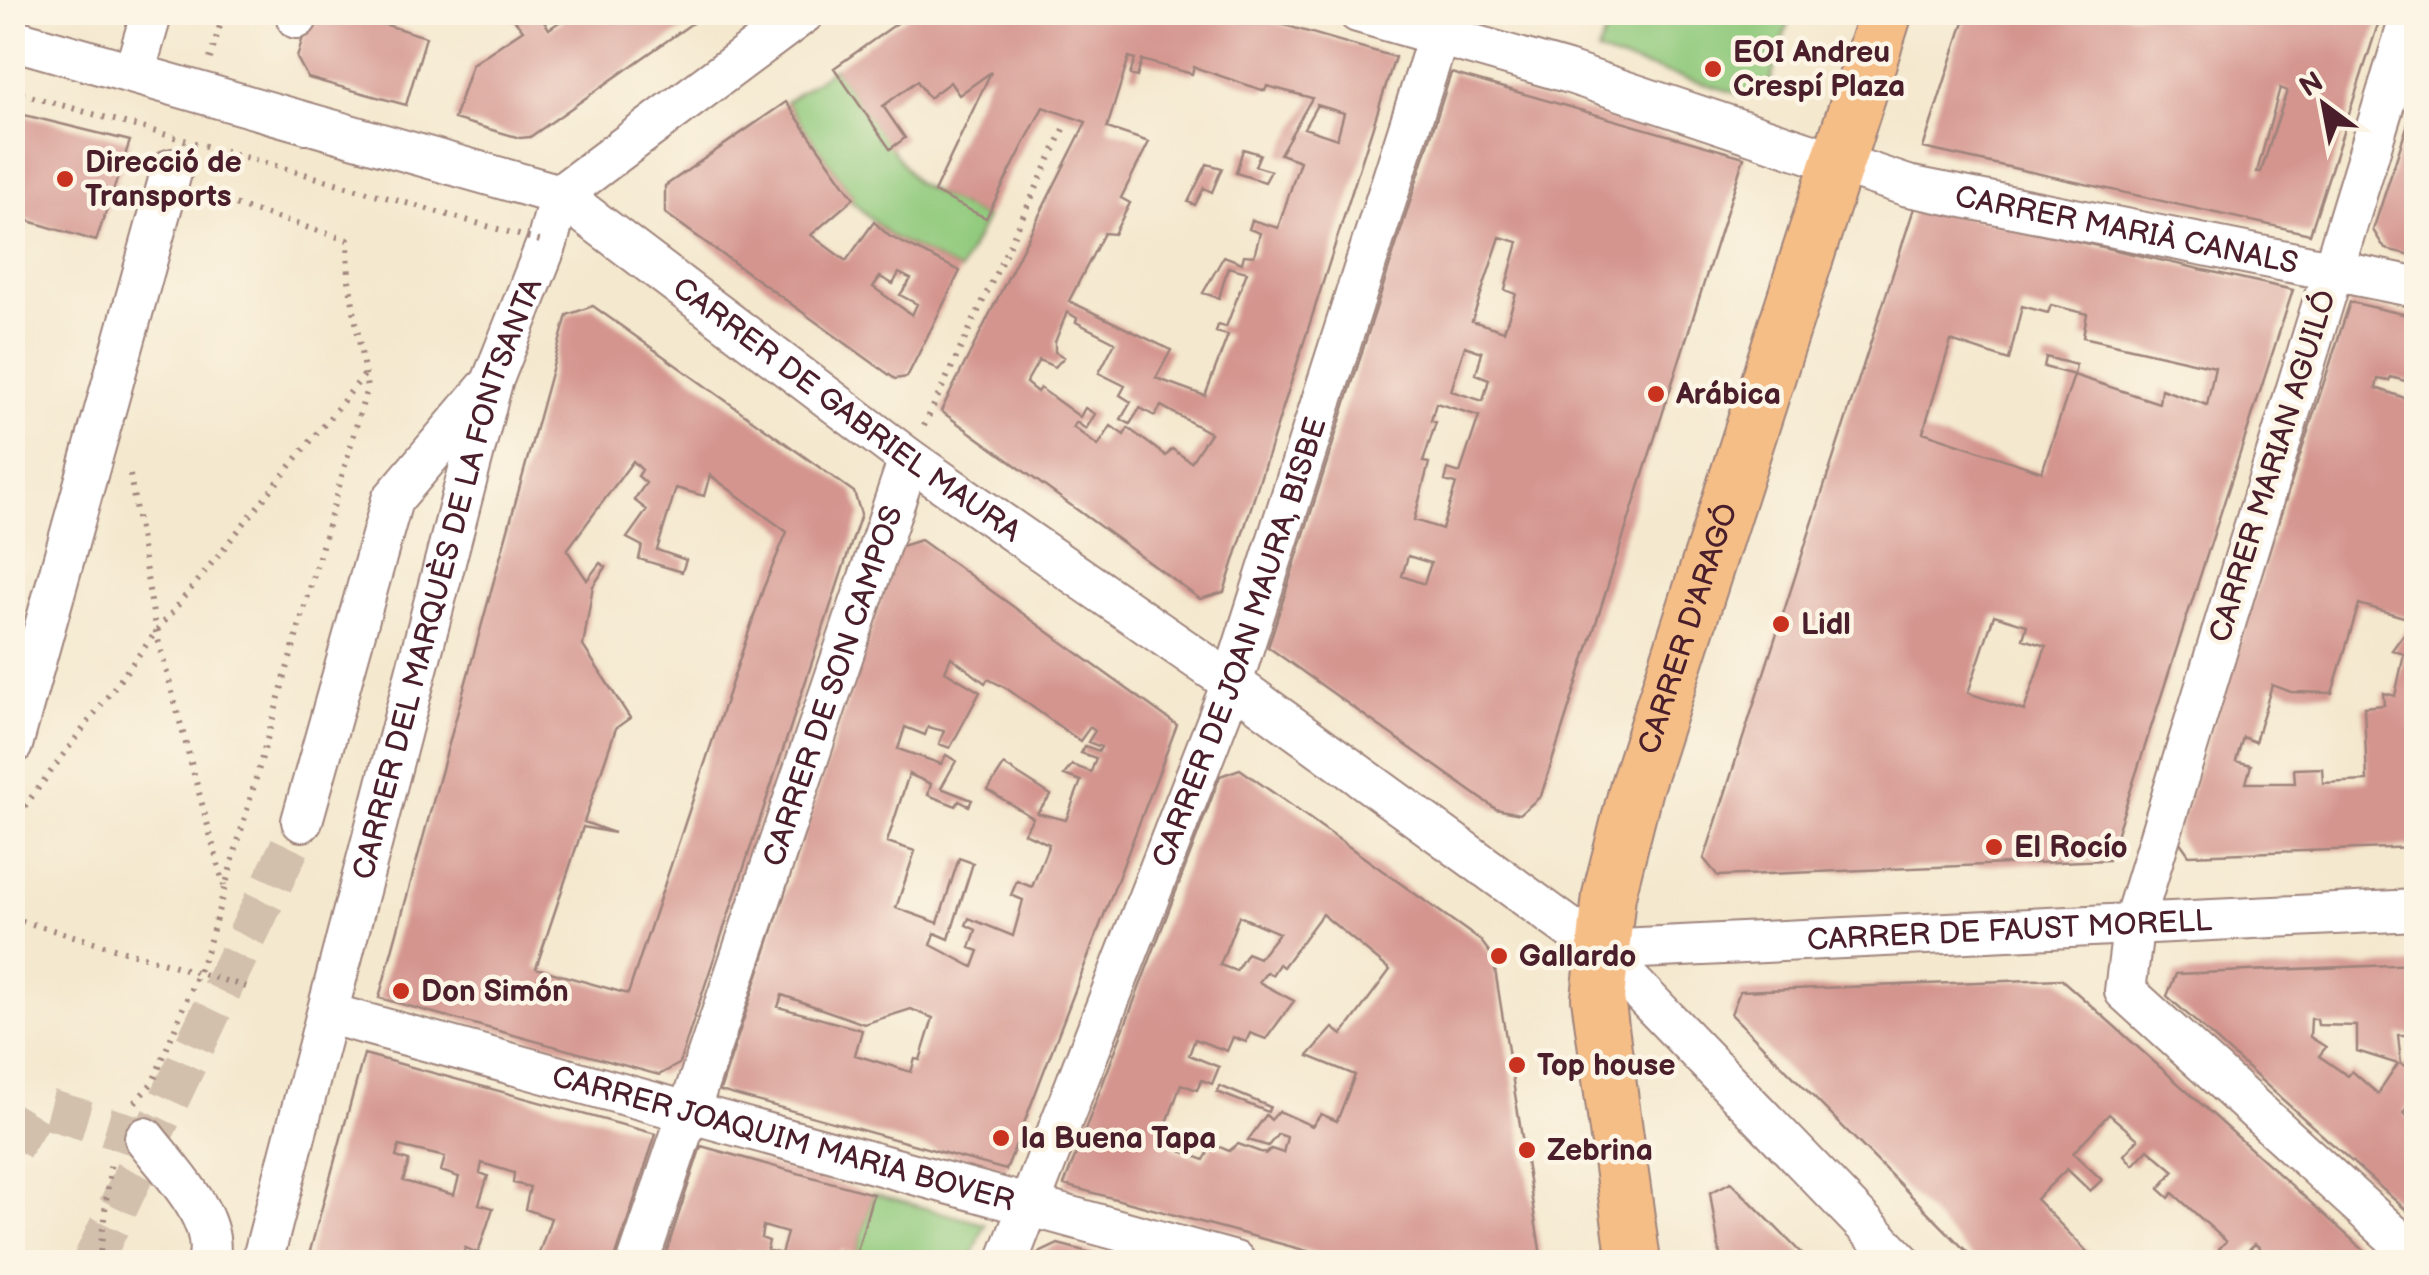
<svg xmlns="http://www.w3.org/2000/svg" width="2429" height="1275" font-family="'Balsamiq Sans',sans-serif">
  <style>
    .green { fill: #92ca7e; stroke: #6e7454; stroke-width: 2.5 }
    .building { fill: #d4958f; fill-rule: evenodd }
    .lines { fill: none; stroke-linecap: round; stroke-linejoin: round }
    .minor-tunnel { stroke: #d2c0ad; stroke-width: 40; stroke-dasharray: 40 20; stroke-linecap: butt }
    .minor-casing { stroke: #9f847c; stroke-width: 44 }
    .major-casing { stroke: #9f847c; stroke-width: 56 }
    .path { stroke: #9f847c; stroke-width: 6; stroke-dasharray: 2.5 8; stroke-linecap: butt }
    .minor { stroke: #fff; stroke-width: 40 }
    .major { stroke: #f6be87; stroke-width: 52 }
    .path-bridge { stroke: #9f847c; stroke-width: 6; stroke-dasharray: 2.5 8; stroke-linecap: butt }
    .poi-dot { fill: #c8321e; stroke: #fcf5e5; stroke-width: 4 }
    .labels { text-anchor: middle; stroke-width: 9; stroke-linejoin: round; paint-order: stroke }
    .poi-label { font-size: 30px; font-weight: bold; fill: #4a1f2b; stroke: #fcf5e5; text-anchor: start }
    .street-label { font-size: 30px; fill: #4a1f2b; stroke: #fcf5e5 }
  </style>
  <rect width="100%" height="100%" fill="#fcf5e5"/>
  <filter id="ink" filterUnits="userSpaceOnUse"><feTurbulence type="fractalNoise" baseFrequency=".01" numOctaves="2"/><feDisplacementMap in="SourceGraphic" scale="20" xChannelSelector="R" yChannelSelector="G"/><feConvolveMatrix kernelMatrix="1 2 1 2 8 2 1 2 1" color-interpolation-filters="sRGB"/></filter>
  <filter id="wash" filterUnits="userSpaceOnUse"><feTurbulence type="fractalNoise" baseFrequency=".0048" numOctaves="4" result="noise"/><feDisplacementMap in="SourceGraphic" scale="40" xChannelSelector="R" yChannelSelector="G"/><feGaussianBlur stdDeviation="2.25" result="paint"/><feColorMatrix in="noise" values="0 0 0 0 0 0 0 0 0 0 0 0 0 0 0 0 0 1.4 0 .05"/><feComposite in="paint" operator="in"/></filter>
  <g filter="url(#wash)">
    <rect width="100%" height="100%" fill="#f4e8ce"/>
    <!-- green -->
    <path class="green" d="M1614,13V12L1791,13L1769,85L1746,96L1597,53Z
      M834,68L916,183L986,218L960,271L889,235L850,200L853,197L786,102Z
      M873,1194L985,1224L970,1262H854Z"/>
    <g id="blocks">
      <!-- building -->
      <path class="building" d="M310,12H383L380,23L426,37L406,105L308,78L297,58Z
        M508,12H538L549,29L574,12H708L530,137L520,138L454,119L472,64L523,30Z
        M913,12H1239L1395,57L1224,592L1200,599L941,411L1086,122L1043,107L986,218L934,192L991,72L959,95L950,82L929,98L917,81L883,106L905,138L890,149L834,68ZM1129,57L1135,59L1130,75L1137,77L1142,60L1192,74L1194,67L1265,91L1267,86L1312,98L1280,154L1300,161L1278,228L1252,220L1249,229L1260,233L1254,256L1244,255L1242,263L1224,256L1203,293L1219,298L1228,267L1247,272L1226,327L1218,325L1216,332L1228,335L1205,396L1156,378L1171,350L1069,301L1104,233L1114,234L1130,203L1121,198L1149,142L1107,128ZM1317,105L1344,113L1337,139L1304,128ZM1067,312L1077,318L1076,322L1115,342L1099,373L1125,386L1120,395L1131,402L1121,419L1130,424L1140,408L1155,416L1161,406L1210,433L1191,462L1172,449L1166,456L1128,428L1124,435L1111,426L1098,446L1073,427L1076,422L1086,429L1095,414L1085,408L1080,417L1040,388L1037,392L1026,383L1039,360L1055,367L1064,357L1055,352V342Z
        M1967,12L2069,14L2382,12L2310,234L1923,148ZM2280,88L2287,91L2261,172H2257Z
        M1451,73L1744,157L1541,796L1520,814L1496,809L1268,647ZM1500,237L1518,242L1505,290L1516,294L1504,331L1472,321ZM1465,346L1482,352L1476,374L1489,379L1483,401L1451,391ZM1436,403L1479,416L1460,473L1448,469L1445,481L1456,484L1442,529L1414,520L1429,463L1423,462L1436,422L1431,421ZM1408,556L1431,563L1424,584L1402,576Z
        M2416,99V256L2385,249L2373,230Z
        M786,102L854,198L811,235L846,261L874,222L889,236L960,271L907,377L895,379L665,213V186ZM899,273L911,279L900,295L917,304L912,315L873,287L880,277L893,284Z
        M12,112L130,141L96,241L12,216Z
        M1243,149L1260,154L1255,166L1271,171L1265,182L1236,173Z
        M1207,164L1222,168L1212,192L1204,188L1195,205L1188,202Z
        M1915,205L2293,290L2108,860L1718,876L1704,859ZM2051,305L2087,314L2083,337L2215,367L2207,405L2161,389L2159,403L2074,375L2042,472L1923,432L1951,341L2009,360L2022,306L2048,313ZM1994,615L2027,625L2023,639L2046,646L2024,711L1968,693Z
        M2350,302L2416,317V384L2391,377L2389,381L2378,379L2376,388L2416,402V847L2189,855L2177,838L2179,828ZM2359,604L2414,620L2392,650L2404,654L2395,696L2383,693L2384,705L2364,707L2367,781L2323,783L2322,768L2294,769L2295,783H2246L2251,765L2236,761L2243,737L2255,742L2272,685L2291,692L2332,693Z
        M593,306L854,492L861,514L679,1064L659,1075L379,998L567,315ZM633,461L642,470L638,476L646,483L634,500L647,510L627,538L642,546L639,559L682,572L686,560L657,550L676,488L704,496L710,475L787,532L763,589L628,994L536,968L583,827L614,833L584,822L616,728L630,718L583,646L593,586L606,567L600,563L587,580L567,550Z
        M2046,357L2076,365L2074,375L2044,367Z
        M921,540L1177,725L1006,1170L720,1091L898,547ZM951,657L985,683L988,679L1006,688L1080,741L1090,727L1095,731L1088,742L1101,747L1099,751L1085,746L1081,753L1096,758L1091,772L1072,765L1064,775L1081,781L1066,820L1037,813L1051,795L1004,765L988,790L1033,818L1024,833L1049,844L1032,887L1017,881L1011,895L1023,900L1013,936L969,918L966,925L976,930L970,948L979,951L973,967L931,945L935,933L949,939L973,863L959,858L938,923L896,908L915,851L887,842L909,774L931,784L928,795L956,806L959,801L969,806L972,800L941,788L956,761L946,755L941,764L898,749L905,727L925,735L928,727L944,731L939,744L950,748L980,692L945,671ZM782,995L864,1024L911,1009L933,1018L920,1060L915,1059L911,1072L855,1055L862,1030L778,1007Z
        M1240,769L1481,941L1493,957L1542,1262H1348L1064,1185L1220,776ZM1322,914L1390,970L1342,1035L1333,1028L1308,1056L1355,1075L1337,1121L1321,1114L1312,1126L1279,1111L1271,1120L1266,1115L1248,1140L1268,1146L1278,1134L1287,1137L1283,1153L1271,1149L1266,1154L1238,1144L1229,1151L1213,1144L1204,1160L1173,1148L1171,1135L1164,1131L1181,1084L1197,1090L1202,1080L1212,1084L1219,1067L1189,1055L1195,1039L1227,1051L1233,1037L1246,1042L1250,1033L1266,1039L1294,1001L1259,982L1267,972L1272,975L1279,964L1283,967ZM1239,916L1279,933L1259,958L1247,953L1236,971L1220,965Z
        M2416,964V1035H2398L2401,1064L2416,1070V1095L2404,1113L2416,1124V1219L2167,996L2176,974ZM2311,1019H2317L2318,1025L2357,1026V1051L2398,1064L2378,1094L2352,1071L2348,1076L2319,1056L2326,1047L2310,1037Z
        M2061,979L2112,1024L2377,1262H2276L2255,1244L2234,1262L2219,1249L2226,1241L2173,1193L2169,1198L2159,1189L2174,1171L2148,1149L2133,1165L2124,1155L2138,1139L2109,1114L2073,1153L2102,1180L2090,1191L2067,1169L2036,1199L2097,1262H1977L1731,1014L1740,991Z
        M364,1054L656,1134L614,1262H536L551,1218L525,1209L530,1187L513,1183L514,1173L482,1163L480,1173L488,1176L479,1204L493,1208L478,1253L465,1248L461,1262H445L434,1255L432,1262H307ZM399,1146L445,1157L441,1171L459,1177L454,1195L403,1181L409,1161L396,1157Z
        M1220,1086L1270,1107L1268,1112L1217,1092Z
        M701,1146L873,1194L856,1255L841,1250L837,1262H772L735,1251L731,1262H663ZM763,1226L787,1233L781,1254L767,1250L769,1241L761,1238Z
        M1731,1182L1810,1262H1721L1710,1193Z
        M1058,1244L1122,1261V1262H1033L1037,1254Z"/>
    </g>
  </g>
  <g filter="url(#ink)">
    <use href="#blocks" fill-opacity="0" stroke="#9f847c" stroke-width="2.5"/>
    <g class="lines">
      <!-- minor-tunnel -->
      <path class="minor-tunnel" d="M12,1147L37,1106L145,1138
        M92,1262L302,821"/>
      <!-- minor casing -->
      <g class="minor-casing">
        <g id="minor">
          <path id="s1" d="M1358,12L1567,72L1908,186L2416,287"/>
          <path d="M2412,12L2134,921L2125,991L2416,1256"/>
          <path d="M297,18L298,12"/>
          <path id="s2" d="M12,39L560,195L909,459L1232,683L1600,950L1901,1262"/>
          <path d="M134,73L152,12"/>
          <path d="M12,745L172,169"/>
          <path d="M302,821L392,500L486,389"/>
          <path id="s3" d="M1600,950L2416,910"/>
          <path id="s4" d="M330,1014L1235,1262"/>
          <path d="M145,1138C170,1171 220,1218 208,1262"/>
          <path id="s5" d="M262,1262L492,382L547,243L560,195L805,12"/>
          <path id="s6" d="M638,1262L909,459"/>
          <path id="s7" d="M1007,1262L1232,683L1446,12"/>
        </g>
      </g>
      <!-- major casing -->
      <g class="major-casing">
        <g id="major">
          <path id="s8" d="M1634,1262L1598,998L1609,895L1636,788L1886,12"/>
        </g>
      </g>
      <!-- path -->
      <path class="path" d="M210,59L224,12
        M924,426L1065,127
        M130,475L156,632L224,886
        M12,823L156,632L365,374
        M12,918L250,988
        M135,1102L153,1082L208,947L367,388L349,280L348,240L205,196
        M99,1262L111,1159"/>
      <!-- minor -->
      <use href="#minor" class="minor"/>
      <!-- major -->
      <use href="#major" class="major"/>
      <!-- path-bridge -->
      <path class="path-bridge" d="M12,91L547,243"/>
    </g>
  </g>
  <!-- markers -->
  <g class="poi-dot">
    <circle cx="1713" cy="69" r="10"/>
    <circle cx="65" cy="179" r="10"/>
    <circle cx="1656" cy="394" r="10"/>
    <circle cx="1781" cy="624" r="10"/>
    <circle cx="1994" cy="847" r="10"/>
    <circle cx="1499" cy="956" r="10"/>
    <circle cx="401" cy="991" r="10"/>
    <circle cx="1517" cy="1065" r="10"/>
    <circle cx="1001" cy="1138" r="10"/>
    <circle cx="1527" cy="1150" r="10"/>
  </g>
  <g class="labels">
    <!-- poi labels -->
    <g class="poi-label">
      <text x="1733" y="62">EOI Andreu<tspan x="1733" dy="34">Crespí Plaza</tspan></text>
      <text x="85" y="172">Direcció de<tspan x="85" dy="34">Transports</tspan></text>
      <text x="1676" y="404">Arábica</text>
      <text x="1801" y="634">Lidl</text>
      <text x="2014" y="857">El Rocío</text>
      <text x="1519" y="966">Gallardo</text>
      <text x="421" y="1001">Don Simón</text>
      <text x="1537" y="1075">Top house</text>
      <text x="1021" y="1148">la Buena Tapa</text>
      <text x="1547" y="1160">Zebrina</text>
    </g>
    <!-- street labels -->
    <g class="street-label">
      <text dy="10" stroke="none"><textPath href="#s1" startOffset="800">CARRER MARIÀ CANALS</textPath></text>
      <text dy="10" stroke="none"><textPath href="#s2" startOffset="928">CARRER DE GABRIEL MAURA</textPath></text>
      <text transform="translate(2272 466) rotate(-73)" y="10">CARRER MARIAN AGUILÓ</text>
      <text dy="10" stroke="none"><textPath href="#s5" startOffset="708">CARRER DEL MARQUÈS DE LA FONTSANTA</textPath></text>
      <text dy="10" stroke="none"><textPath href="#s8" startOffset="648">CARRER D'ARAGÓ</textPath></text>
      <text dy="10" stroke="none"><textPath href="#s7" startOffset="662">CARRER DE JOAN MAURA, BISBE</textPath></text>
      <text dy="10" stroke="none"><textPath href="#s6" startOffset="608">CARRER DE SON CAMPOS</textPath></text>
      <text dy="10" stroke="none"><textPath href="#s3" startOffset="410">CARRER DE FAUST MORELL</textPath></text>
      <text dy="10" stroke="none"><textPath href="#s4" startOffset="470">CARRER JOAQUIM MARIA BOVER</textPath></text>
    </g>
  </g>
  <!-- margin -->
  <rect width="2429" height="1275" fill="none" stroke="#fcf5e5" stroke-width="50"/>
  <!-- north arrow -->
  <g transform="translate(2324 105) rotate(328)" stroke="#fcf5e5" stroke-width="8" paint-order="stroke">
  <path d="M0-8L18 38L0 25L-18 38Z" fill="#4a1f2b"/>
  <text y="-15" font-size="28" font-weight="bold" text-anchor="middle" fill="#4a1f2b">N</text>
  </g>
</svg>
